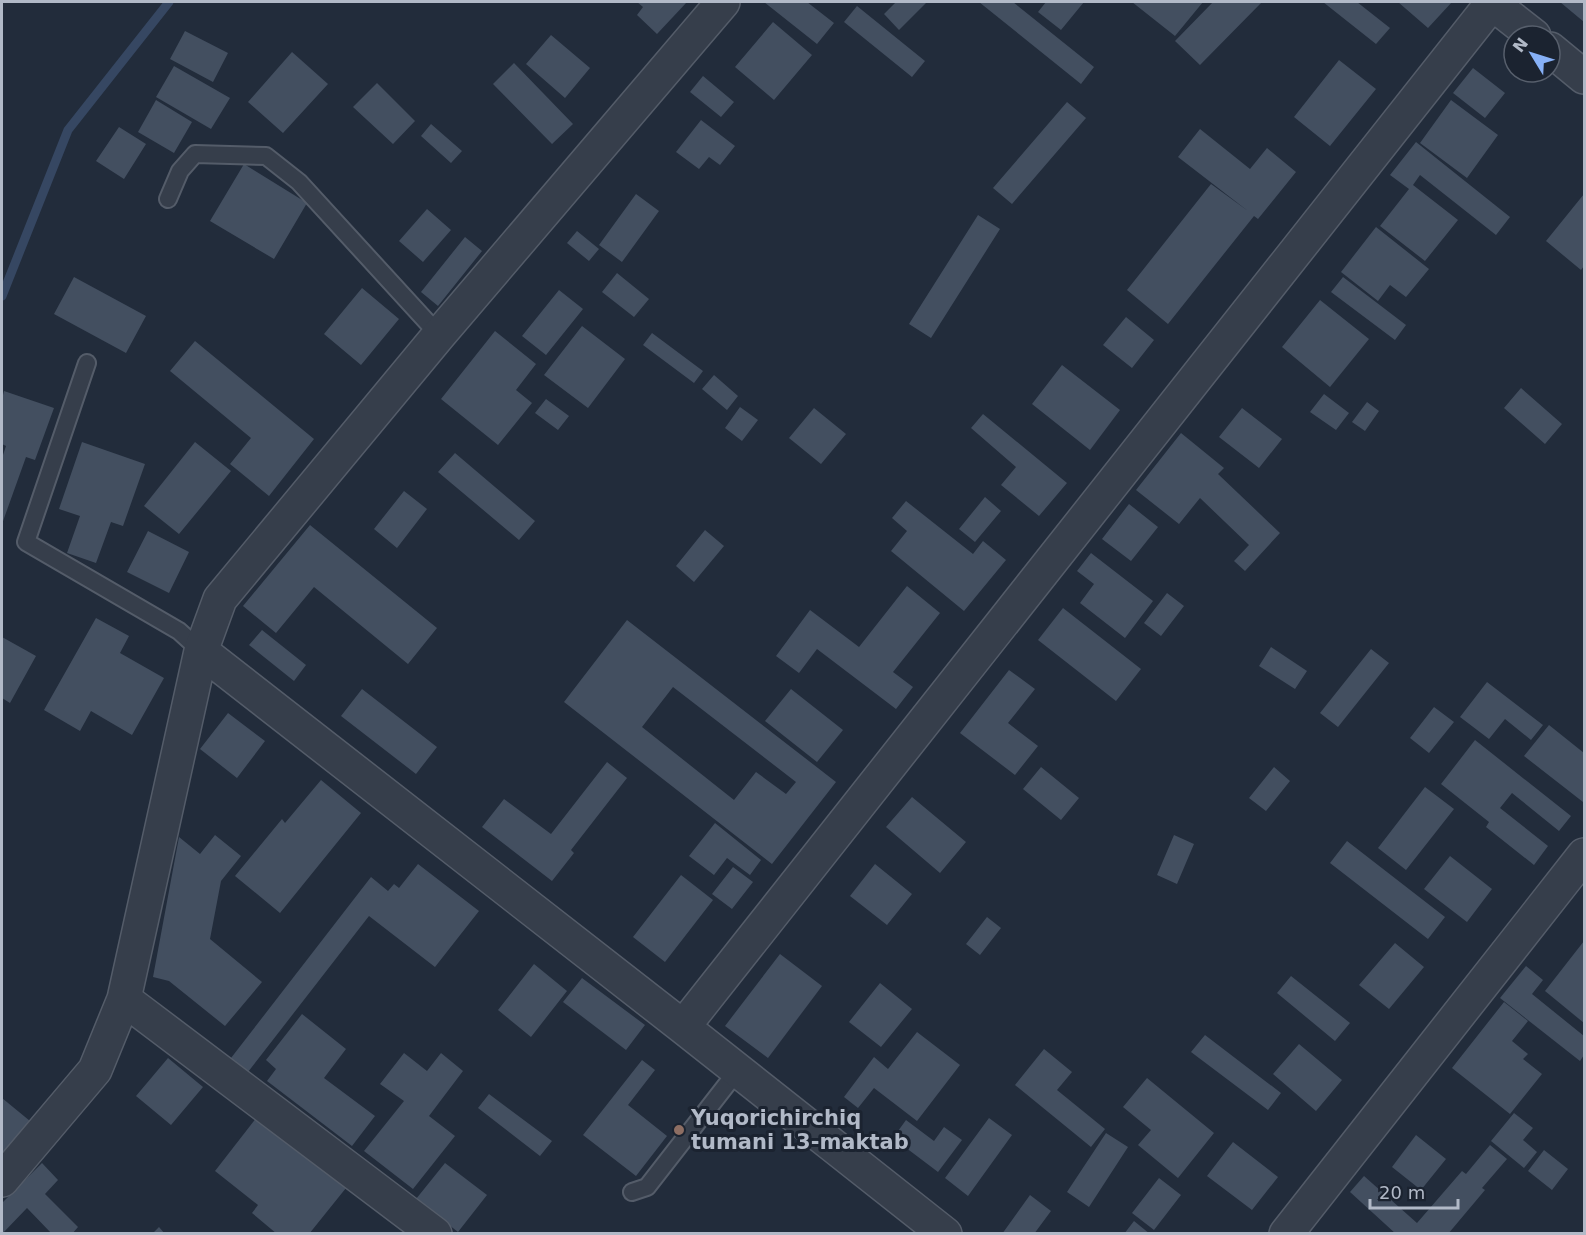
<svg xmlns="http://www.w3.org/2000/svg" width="1586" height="1235" font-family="'DejaVu Sans',sans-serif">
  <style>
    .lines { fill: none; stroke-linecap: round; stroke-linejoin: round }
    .stream { stroke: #364762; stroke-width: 9 }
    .building { fill: #434f60; fill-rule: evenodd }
    .lane-casing { stroke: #545c69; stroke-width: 20 }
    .street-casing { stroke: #545c69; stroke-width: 36 }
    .lane { stroke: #363e4b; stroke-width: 16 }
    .street { stroke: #363e4b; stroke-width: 33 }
    .education-dot { fill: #8d6e63; stroke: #1b2330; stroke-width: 2 }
    .labels { text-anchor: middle; stroke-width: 6; stroke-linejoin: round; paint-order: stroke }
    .poi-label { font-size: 21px; font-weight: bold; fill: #b1b9c7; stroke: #1b2330; text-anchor: start }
  </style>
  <rect width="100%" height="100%" fill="#222c3b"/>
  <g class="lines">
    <!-- stream -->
    <path class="stream" d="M2,296L68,130L169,2"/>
  </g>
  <!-- building -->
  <path class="building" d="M637,2H687L657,34L637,15L643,7Z
    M764,2H807L834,23L817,44Z
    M896,2H927L899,30L884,14Z
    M979,2H1013L1094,67L1081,84Z
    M1046,2H1084L1061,30L1038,12Z
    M1132,2H1203L1175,36Z
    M1213,2H1262L1200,65L1175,41Z
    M1323,2H1357L1390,28L1376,44Z
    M1398,2H1452L1428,28Z
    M1560,2H1584V22Z
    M857,6L925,61L912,77L844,22Z
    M773,22L812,55L774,100L735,67Z
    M185,31L228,53L213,82L170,59Z
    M551,35L590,68L565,98L526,64Z
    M292,52L328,84L283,133L248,102Z
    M1339,60L1376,89L1330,146L1294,117Z
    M514,63L573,124L552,144L493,84Z
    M174,66L230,98L211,129L156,97Z
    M1473,68L1505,93L1485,118L1453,93Z
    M703,76L734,102L721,117L690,92Z
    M377,83L415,121L393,144L353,107Z
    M156,100L192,122L174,153L138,132Z
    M1451,100L1498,135L1467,178L1420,143Z
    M1067,102L1086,118L1012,204L993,188Z
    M701,120L735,146L720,165L709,157L699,169L676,152Z
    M431,124L462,151L451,163L421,136Z
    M119,127L146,144L124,179L96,161Z
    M1200,129L1250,169L1267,148L1296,172L1258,219L1254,216L1168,324L1127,290L1211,184L1248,211L1178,157Z
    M1416,142L1510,217L1496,235L1420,175L1413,185L1458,220L1425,261L1380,226L1409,189L1390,175Z
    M244,164L307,203L274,259L210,221Z
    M636,194L659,211L622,262L599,245Z
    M1584,194V266L1581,270L1546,241Z
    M427,209L451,230L423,262L399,241Z
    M978,215L1000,229L931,338L909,324Z
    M1376,227L1429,269L1406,297L1390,285L1378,301L1341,272Z
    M577,231L599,249L589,261L567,243Z
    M465,237L482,251L438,306L421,292Z
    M617,273L649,299L634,317L602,292Z
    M74,277L146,316L126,353L54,314Z
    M1343,277L1406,325L1395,340L1331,292Z
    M362,288L399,319L361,365L324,334Z
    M559,290L583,309L546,355L522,336Z
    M1320,300L1369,339L1330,387L1282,347Z
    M1126,317L1154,340L1132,368L1103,345Z
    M582,326L625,359L588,408L544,375Z
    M495,331L536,364L516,390L532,403L498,445L441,399Z
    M652,333L703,371L694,383L643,345Z
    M195,341L314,439L269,496L230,464L251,438L170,371Z
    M1062,365L1120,410L1090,450L1032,404Z
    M714,375L738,396L727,410L702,389Z
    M1521,388L1562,424L1545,444L1504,408Z
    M4,391L54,408L35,460L26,457L2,524V458L6,446L2,444V399Z
    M1324,394L1349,413L1336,430L1310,412Z
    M546,399L569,416L558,430L535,413Z
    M1367,402L1379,411L1365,431L1352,422Z
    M740,407L758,420L742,441L725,428Z
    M814,408L846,434L821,464L789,438Z
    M1242,408L1282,439L1259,468L1219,437Z
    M983,414L1067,483L1039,516L1001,485L1016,467L971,428Z
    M1181,433L1224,468L1218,474L1280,533L1245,571L1234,561L1249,545L1200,498L1179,524L1136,490Z
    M82,442L145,464L123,526L111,522L96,563L67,553L80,516L59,509Z
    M195,442L231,471L179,534L144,506Z
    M455,453L535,521L519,540L438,472Z
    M404,491L427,509L397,548L374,529Z
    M985,497L1001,511L975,542L959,529Z
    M906,501L973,554L983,541L1006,560L964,611L891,551L907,531L892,518Z
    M1129,504L1158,527L1131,561L1102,539Z
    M310,525L437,628L408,664L314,587L276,633L243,606Z
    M705,530L724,546L694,582L676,566Z
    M148,531L189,552L169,593L127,572Z
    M1091,553L1153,601L1125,638L1080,603L1094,584L1077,571Z
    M907,586L940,613L893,672L913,687L896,709L817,649L799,673L776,656L810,610L859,647Z
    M1167,593L1184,606L1161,636L1144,623Z
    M1063,608L1141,669L1116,701L1038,640Z
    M96,618L129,636L120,653L164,678L132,735L91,711L80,731L44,710Z
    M627,620L836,782L772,864L564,702ZM673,687L796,782L786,794L756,772L734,800L642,727Z
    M262,630L306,665L294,681L249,645Z
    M2,637L36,656L10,703L2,698Z
    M1271,647L1307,671L1295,689L1259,666Z
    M1371,649L1389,663L1338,727L1320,713Z
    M1009,670L1035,689L1008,723L1038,746L1015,775L960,733Z
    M1487,682L1543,725L1531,740L1505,719L1489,739L1460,717Z
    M362,689L437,747L416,774L341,716Z
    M791,689L843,730L817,762L765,721Z
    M1434,707L1454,722L1429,753L1410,738Z
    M228,713L265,741L237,778L200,749Z
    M1549,725L1584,753V800L1583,802L1524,756Z
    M1475,740L1571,816L1559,831L1512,793L1500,808L1548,846L1534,865L1486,827L1489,822L1441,784Z
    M607,762L627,778L571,850L574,853L552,881L482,827L504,799L551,834Z
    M1041,767L1079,798L1061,820L1023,789Z
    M1274,767L1290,781L1266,811L1249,798Z
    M321,780L361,813L280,913L235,876L282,819L285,823Z
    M1425,787L1454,809L1406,870L1378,848Z
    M912,797L966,842L940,873L886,827Z
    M715,823L761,860L750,875L727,858L714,875L689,856Z
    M215,835L241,856L221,881L210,939L262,982L225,1026L169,981L153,977L179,837L200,854Z
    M1174,835L1194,844L1177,884L1157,875Z
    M1347,841L1445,917L1428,939L1330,863Z
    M1450,856L1492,889L1467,922L1424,889Z
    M418,864L479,911L435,967L369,916L248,1072L231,1058L371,877L388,891L394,884L399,888Z
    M875,864L912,894L887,925L850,896Z
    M733,867L753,882L732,909L712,894Z
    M681,875L713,900L665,962L633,937Z
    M987,917L1001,928L980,955L966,944Z
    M1584,941V1023L1545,991Z
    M1395,943L1424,967L1389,1009L1359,985Z
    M780,954L822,986L768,1058L725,1026Z
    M534,964L567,991L531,1037L498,1010Z
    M1526,966L1543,980L1532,994L1584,1036V1055L1580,1061L1500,998Z
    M1291,976L1350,1023L1335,1041L1277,993Z
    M582,978L645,1025L626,1050L563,1002Z
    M880,983L912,1009L881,1047L849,1022Z
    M1504,1002L1528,1021L1512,1041L1528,1054L1523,1059L1542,1074L1510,1114L1452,1068Z
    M302,1014L346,1049L324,1078L375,1116L352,1146L267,1081L276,1069L266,1060Z
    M917,1032L960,1065L917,1121L874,1088L858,1108L844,1097L874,1057L888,1069Z
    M1205,1035L1281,1093L1268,1110L1191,1052Z
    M1299,1044L1342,1080L1316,1111L1273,1074Z
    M1044,1049L1072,1072L1057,1090L1105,1129L1091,1147L1015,1085Z
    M404,1053L427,1071L441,1053L463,1071L429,1116L455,1136L413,1189L364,1151L404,1101L380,1084Z
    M168,1058L203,1087L171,1125L136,1096Z
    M642,1060L655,1070L628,1105L667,1136L636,1176L583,1135Z
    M1147,1078L1214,1133L1178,1178L1138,1145L1151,1130L1123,1107Z
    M489,1094L552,1141L540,1156L478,1108Z
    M2,1098L30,1121L2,1157Z
    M1514,1113L1533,1128L1523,1140L1537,1152L1524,1168L1491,1141Z
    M257,1117L346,1188L309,1234H277L252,1213L258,1205L215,1171Z
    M989,1118L1012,1135L968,1196L945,1178Z
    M906,1120L934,1141L944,1127L962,1140L938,1172L893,1138Z
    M1106,1133L1128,1147L1089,1207L1067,1192Z
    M1416,1135L1446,1159L1421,1190L1392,1167Z
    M1233,1142L1278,1177L1252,1210L1207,1176Z
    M1490,1145L1507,1159L1482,1188L1485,1190L1448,1234H1396L1350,1192L1364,1176L1417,1223L1462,1171L1466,1174Z
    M1544,1150L1568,1169L1552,1190L1528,1171Z
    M42,1163L58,1180L45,1194L78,1227L72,1234H52L27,1208L2,1234V1203Z
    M445,1163L487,1195L458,1232L416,1199Z
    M1159,1178L1181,1195L1154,1230L1132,1213Z
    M1030,1195L1051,1211L1034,1234H1002Z
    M1134,1221L1150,1234H1124Z
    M159,1227L165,1234H152Z"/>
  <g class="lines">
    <!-- lane casing -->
    <g class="lane-casing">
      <path id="lane" d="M168,199L180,171L195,154L266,156L299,182L439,335
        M87,363L26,542L179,631L201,651
        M632,1192L647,1187L738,1070"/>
    </g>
    <!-- street casing -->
    <g class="street-casing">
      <path id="street" d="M1492,3L1534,36
        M1550,49L1584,77
        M201,651L683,1027L945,1234
        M124,999L435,1234
        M683,1027L1493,2
        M2,1180L95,1070L124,999L201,651L220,599L439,335L723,2
        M1286,1234L1584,855"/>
    </g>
    <!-- lane -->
    <use href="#lane" class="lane"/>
    <!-- street -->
    <use href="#street" class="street"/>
  </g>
  <!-- markers -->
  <circle class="education-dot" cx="679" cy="1130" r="6"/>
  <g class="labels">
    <!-- poi labels -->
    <g class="poi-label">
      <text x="691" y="1125">Yuqorichirchiq<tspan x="691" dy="24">tumani 13-maktab</tspan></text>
    </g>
  </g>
  <!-- border -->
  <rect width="1586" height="1235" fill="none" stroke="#b1b9c7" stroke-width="6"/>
  <!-- north arrow -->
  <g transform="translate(1532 54) rotate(308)"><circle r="28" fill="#1b2330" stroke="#575f6c" stroke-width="1.5"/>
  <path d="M0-4.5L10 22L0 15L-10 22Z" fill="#86b0f7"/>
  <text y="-9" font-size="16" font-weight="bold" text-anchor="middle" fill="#b1b9c7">N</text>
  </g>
  <!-- scale -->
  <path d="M1370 1199v9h88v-9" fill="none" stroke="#b1b9c7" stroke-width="3"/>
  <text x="1379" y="1199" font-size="18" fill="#b1b9c7" stroke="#1b2330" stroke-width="4.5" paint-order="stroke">20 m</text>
</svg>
